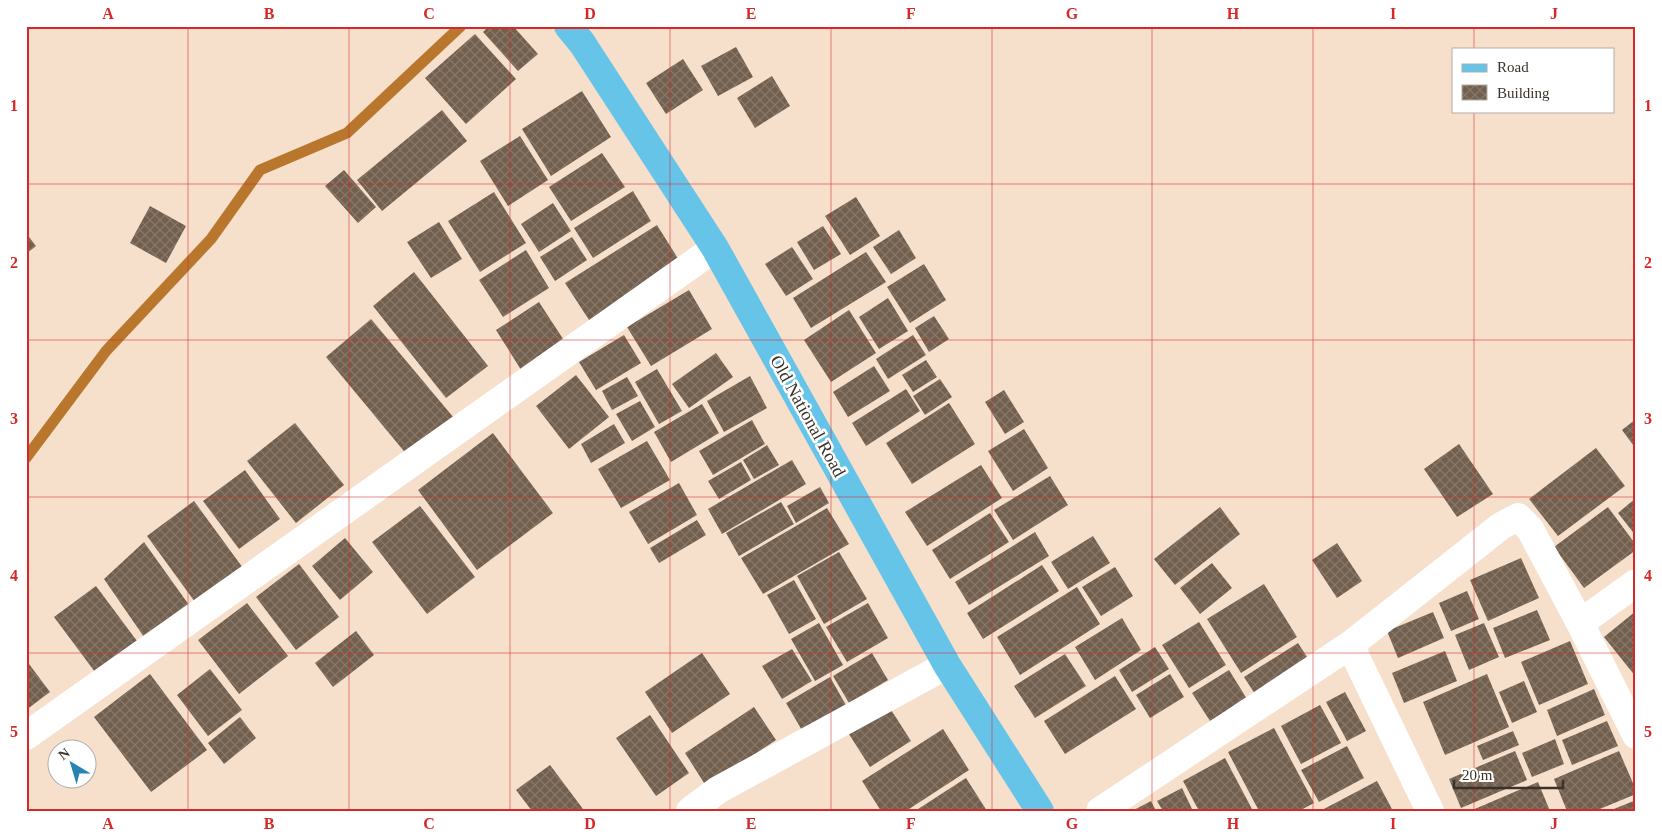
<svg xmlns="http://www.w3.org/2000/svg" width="1662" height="837" font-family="'Times New Roman',serif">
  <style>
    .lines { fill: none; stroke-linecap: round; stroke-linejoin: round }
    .stream { stroke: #b9772e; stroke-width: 11 }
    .building { fill: url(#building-cross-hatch) }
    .minor { stroke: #fff; stroke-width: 28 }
    .major { stroke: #66c4e8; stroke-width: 28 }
    .grid { fill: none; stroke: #d62828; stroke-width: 1; stroke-opacity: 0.55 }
    .labels { text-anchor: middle; stroke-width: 5; stroke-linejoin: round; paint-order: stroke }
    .street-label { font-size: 18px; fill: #3b332b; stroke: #fff }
    .neatline { fill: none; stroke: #d62828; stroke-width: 2 }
    .grid-label { font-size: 16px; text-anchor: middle; font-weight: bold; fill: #d62828 }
  </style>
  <defs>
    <pattern id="building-cross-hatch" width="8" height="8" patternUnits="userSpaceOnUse" patternTransform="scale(1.25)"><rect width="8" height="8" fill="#725f4e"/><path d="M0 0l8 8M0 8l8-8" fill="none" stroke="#86786a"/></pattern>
  </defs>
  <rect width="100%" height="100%" fill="#f6dfcb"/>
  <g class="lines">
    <!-- stream -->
    <path class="stream" d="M26,458L106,351L211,239L260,170L347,133L461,26"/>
  </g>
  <!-- building -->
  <path class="building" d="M489,26H513L538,54L518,71L483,32Z
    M475,34L516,79L466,124L425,78Z
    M736,47L753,77L718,96L701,66Z
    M683,59L703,90L666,114L646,83Z
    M772,76L790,106L755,128L737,98Z
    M582,91L611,137L551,176L522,129Z
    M442,110L467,141L382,211L357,180Z
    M520,136L548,180L508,206L480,161Z
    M602,153L625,187L571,221L549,187Z
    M344,170L376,207L358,223L325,186Z
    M633,191L651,221L593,258L574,228Z
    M494,192L526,243L480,272L448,221Z
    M856,197L880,236L850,255L825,216Z
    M553,203L571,231L539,252L521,224Z
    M150,206L186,226L166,263L130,243Z
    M439,222L462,259L431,278L407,242Z
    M657,225L682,265L591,323L565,283Z
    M823,226L841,254L814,270L797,242Z
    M899,230L916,258L891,274L873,247Z
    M26,233L36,246L26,254Z
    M572,237L587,260L555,281L540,257Z
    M792,247L813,279L786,296L765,264Z
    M526,250L549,288L503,317L479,280Z
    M866,252L886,282L811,328L793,298Z
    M924,264L946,300L910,323L887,287Z
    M414,272L488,366L446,398L373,306Z
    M689,290L712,329L651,366L627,327Z
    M888,298L908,331L879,349L859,317Z
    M539,302L567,345L523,373L496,330Z
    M849,310L876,353L831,382L804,340Z
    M934,316L949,339L929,352L915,328Z
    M371,319L454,418L408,456L326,357Z
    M624,335L641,363L596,390L579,362Z
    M913,335L926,355L888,379L876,359Z
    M716,353L733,377L689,408L672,384Z
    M926,360L937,377L913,392L902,375Z
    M874,366L890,391L848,417L833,392Z
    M657,369L682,411L659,424L635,382Z
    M576,375L609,417L569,449L536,406Z
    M750,376L767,408L724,432L707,401Z
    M627,377L638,396L612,410L602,391Z
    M940,379L952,397L925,415L913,396Z
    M906,389L920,411L866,446L852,423Z
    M1004,390L1024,422L1005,434L985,402Z
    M640,401L655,427L632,441L616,414Z
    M949,403L975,444L912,484L886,443Z
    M702,404L719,433L671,462L654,432Z
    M1636,419V449L1622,430Z
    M752,420L765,444L713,475L699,451Z
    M295,423L344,485L296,523L247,461Z
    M614,424L625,443L591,463L581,444Z
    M1024,429L1048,468L1013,491L988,451Z
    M493,433L553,513L477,570L418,490Z
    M647,441L670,480L621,508L598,469Z
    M1459,444L1493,494L1457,517L1424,469Z
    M767,445L779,465L754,479L743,460Z
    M1596,448L1625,486L1558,536L1529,499Z
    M792,460L806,484L722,534L708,509Z
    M741,462L751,480L719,499L708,481Z
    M981,465L1002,498L927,546L905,512Z
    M245,470L280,519L239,549L203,501Z
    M1050,476L1068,505L1013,540L994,510Z
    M679,483L697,515L648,544L629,512Z
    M820,487L829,503L796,523L787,506Z
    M1636,498V536L1618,513Z
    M194,501L243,568L195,602L147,536Z
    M781,502L794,524L739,556L726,533Z
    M420,506L475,577L427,614L372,542Z
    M1220,507L1240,534L1175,585L1154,559Z
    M1608,507L1636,545V550L1584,588L1554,547Z
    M827,508L849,544L763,594L741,558Z
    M990,513L1009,542L950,579L932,550Z
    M697,520L706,535L659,563L650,548Z
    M1035,532L1049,556L969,605L955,582Z
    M1093,536L1110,563L1068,589L1051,562Z
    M345,538L373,572L340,600L312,566Z
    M144,542L189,605L144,637L104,579Z
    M1337,543L1362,581L1337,598L1312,560Z
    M839,552L867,599L824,624L797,576Z
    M1521,558L1539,598L1488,621L1470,580Z
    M1212,563L1232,588L1200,614L1180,588Z
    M299,564L339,617L296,650L256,597Z
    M1042,565L1059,591L983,639L967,613Z
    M1115,567L1133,596L1101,616L1082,587Z
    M794,580L816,619L789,634L767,595Z
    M1264,584L1297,637L1241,673L1207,619Z
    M96,586L137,641L95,672L54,617Z
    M1077,587L1100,624L1020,675L997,637Z
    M1467,591L1479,619L1451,631L1439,603Z
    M247,603L288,656L239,694L198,640Z
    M868,603L888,638L847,662L826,627Z
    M1537,610L1550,640L1505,658L1493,628Z
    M1636,611V677L1604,637Z
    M1433,612L1444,638L1398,658L1387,631Z
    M1122,618L1141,650L1095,680L1075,647Z
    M1199,622L1226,665L1189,688L1162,645Z
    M819,623L843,665L815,681L791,639Z
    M1484,623L1499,657L1469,670L1455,635Z
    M356,631L374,655L333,687L315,663Z
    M1570,641L1588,684L1539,705L1521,662Z
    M1298,643L1309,660L1255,694L1244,677Z
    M1155,647L1169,669L1132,692L1119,670Z
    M792,649L812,681L782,699L762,666Z
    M1445,651L1457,681L1404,703L1392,673Z
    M702,653L730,694L672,733L645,692Z
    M872,653L888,680L849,703L833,676Z
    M1065,654L1086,686L1035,718L1014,686Z
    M26,660L50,692L26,710Z
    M210,669L242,710L208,736L177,695Z
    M1229,670L1247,699L1210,721L1192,693Z
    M150,674L207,750L151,792L94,717Z
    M1170,674L1184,697L1150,718L1136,695Z
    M1487,674L1509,727L1445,755L1423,702Z
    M1115,676L1136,709L1065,754L1044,721Z
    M830,677L847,707L803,732L786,703Z
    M1524,681L1537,712L1512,723L1499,692Z
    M1594,689L1605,715L1557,736L1547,710Z
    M1345,692L1366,731L1347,741L1326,702Z
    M888,705L911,741L870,767L847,731Z
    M1320,705L1341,743L1301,764L1281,726Z
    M754,707L776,740L706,786L685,753Z
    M650,715L689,773L656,796L616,738Z
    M240,717L256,738L224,764L208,743Z
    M1607,721L1618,746L1572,765L1562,740Z
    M1274,728L1314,803L1299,811H1259L1228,752Z
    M943,729L969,770L906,811H881L862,781Z
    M1513,731L1519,745L1483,760L1477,746Z
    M1555,739L1564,764L1532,777L1522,753Z
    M1347,746L1364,778L1319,802L1301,770Z
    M1515,751L1527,780L1461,808L1449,779Z
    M1619,751L1636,790V794L1595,811H1567L1554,779Z
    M1225,758L1253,811H1199L1183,781Z
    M550,765L583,809L581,811H532L516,790Z
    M966,778L987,811H915Z
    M1377,781L1393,811H1320Z
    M1538,782L1550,811H1470Z
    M1182,788L1193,811H1163L1157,801Z
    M1636,800V811H1609Z
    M1151,801L1156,811H1132Z"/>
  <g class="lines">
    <!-- minor -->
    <path class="minor" d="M1580,623L1636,583
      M1350,645L1430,811
      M26,736L715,248
      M690,811L718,790L947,665
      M1100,811L1350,645L1501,526L1518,517L1530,529L1580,623L1636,735"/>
    <!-- major -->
    <path class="major" d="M568,26L582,43L715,248L947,665L1040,811"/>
  </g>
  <!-- grid -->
  <path class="grid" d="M188,26V811M349,26V811M510,26V811M670,26V811M831,26V811M992,26V811M1152,26V811M1313,26V811M1474,26V49M1474,111V811M26,184H1636M26,340H1636M26,497H1636M26,653H1636"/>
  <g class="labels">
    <!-- street labels -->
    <g class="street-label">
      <text transform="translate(808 416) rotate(61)" y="6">Old National Road</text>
    </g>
  </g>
  <!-- border -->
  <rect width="1662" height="837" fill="none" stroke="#ffffff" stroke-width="55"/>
  <!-- legend -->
  <rect x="1452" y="48" width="162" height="65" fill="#ffffff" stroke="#b1adaa"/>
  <rect x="1462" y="64" width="25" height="8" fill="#66c4e8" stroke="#b1adaa"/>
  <text x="1497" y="72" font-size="15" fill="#3b332b">Road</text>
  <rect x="1462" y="85" width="25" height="15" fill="url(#building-cross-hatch)" stroke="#b1adaa"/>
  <text x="1497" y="98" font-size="15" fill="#3b332b">Building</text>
  <!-- north arrow -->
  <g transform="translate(72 764) rotate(322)"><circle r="24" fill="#ffffff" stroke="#b1adaa"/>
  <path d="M0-4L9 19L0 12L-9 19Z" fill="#2784b0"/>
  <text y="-8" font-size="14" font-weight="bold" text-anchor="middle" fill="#3b332b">N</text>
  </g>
  <!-- scale -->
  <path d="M1454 780v8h109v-8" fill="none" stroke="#3b332b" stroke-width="2.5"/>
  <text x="1462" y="780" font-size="15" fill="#3b332b" stroke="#ffffff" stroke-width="4" paint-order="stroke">20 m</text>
  <rect x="28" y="28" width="1606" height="782" class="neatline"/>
  <g class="grid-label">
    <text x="108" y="19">A</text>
    <text x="269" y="19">B</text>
    <text x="429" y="19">C</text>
    <text x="590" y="19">D</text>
    <text x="751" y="19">E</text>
    <text x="911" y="19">F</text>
    <text x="1072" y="19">G</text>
    <text x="1233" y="19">H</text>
    <text x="1393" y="19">I</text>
    <text x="1554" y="19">J</text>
    <text x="14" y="111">1</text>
    <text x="1648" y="111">1</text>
    <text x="14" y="268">2</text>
    <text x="1648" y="268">2</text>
    <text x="14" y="424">3</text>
    <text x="1648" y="424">3</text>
    <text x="14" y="581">4</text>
    <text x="1648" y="581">4</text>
    <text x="14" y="737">5</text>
    <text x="1648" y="737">5</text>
    <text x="108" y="829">A</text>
    <text x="269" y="829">B</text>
    <text x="429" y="829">C</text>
    <text x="590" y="829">D</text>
    <text x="751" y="829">E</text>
    <text x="911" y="829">F</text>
    <text x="1072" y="829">G</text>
    <text x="1233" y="829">H</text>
    <text x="1393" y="829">I</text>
    <text x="1554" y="829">J</text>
  </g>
</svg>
